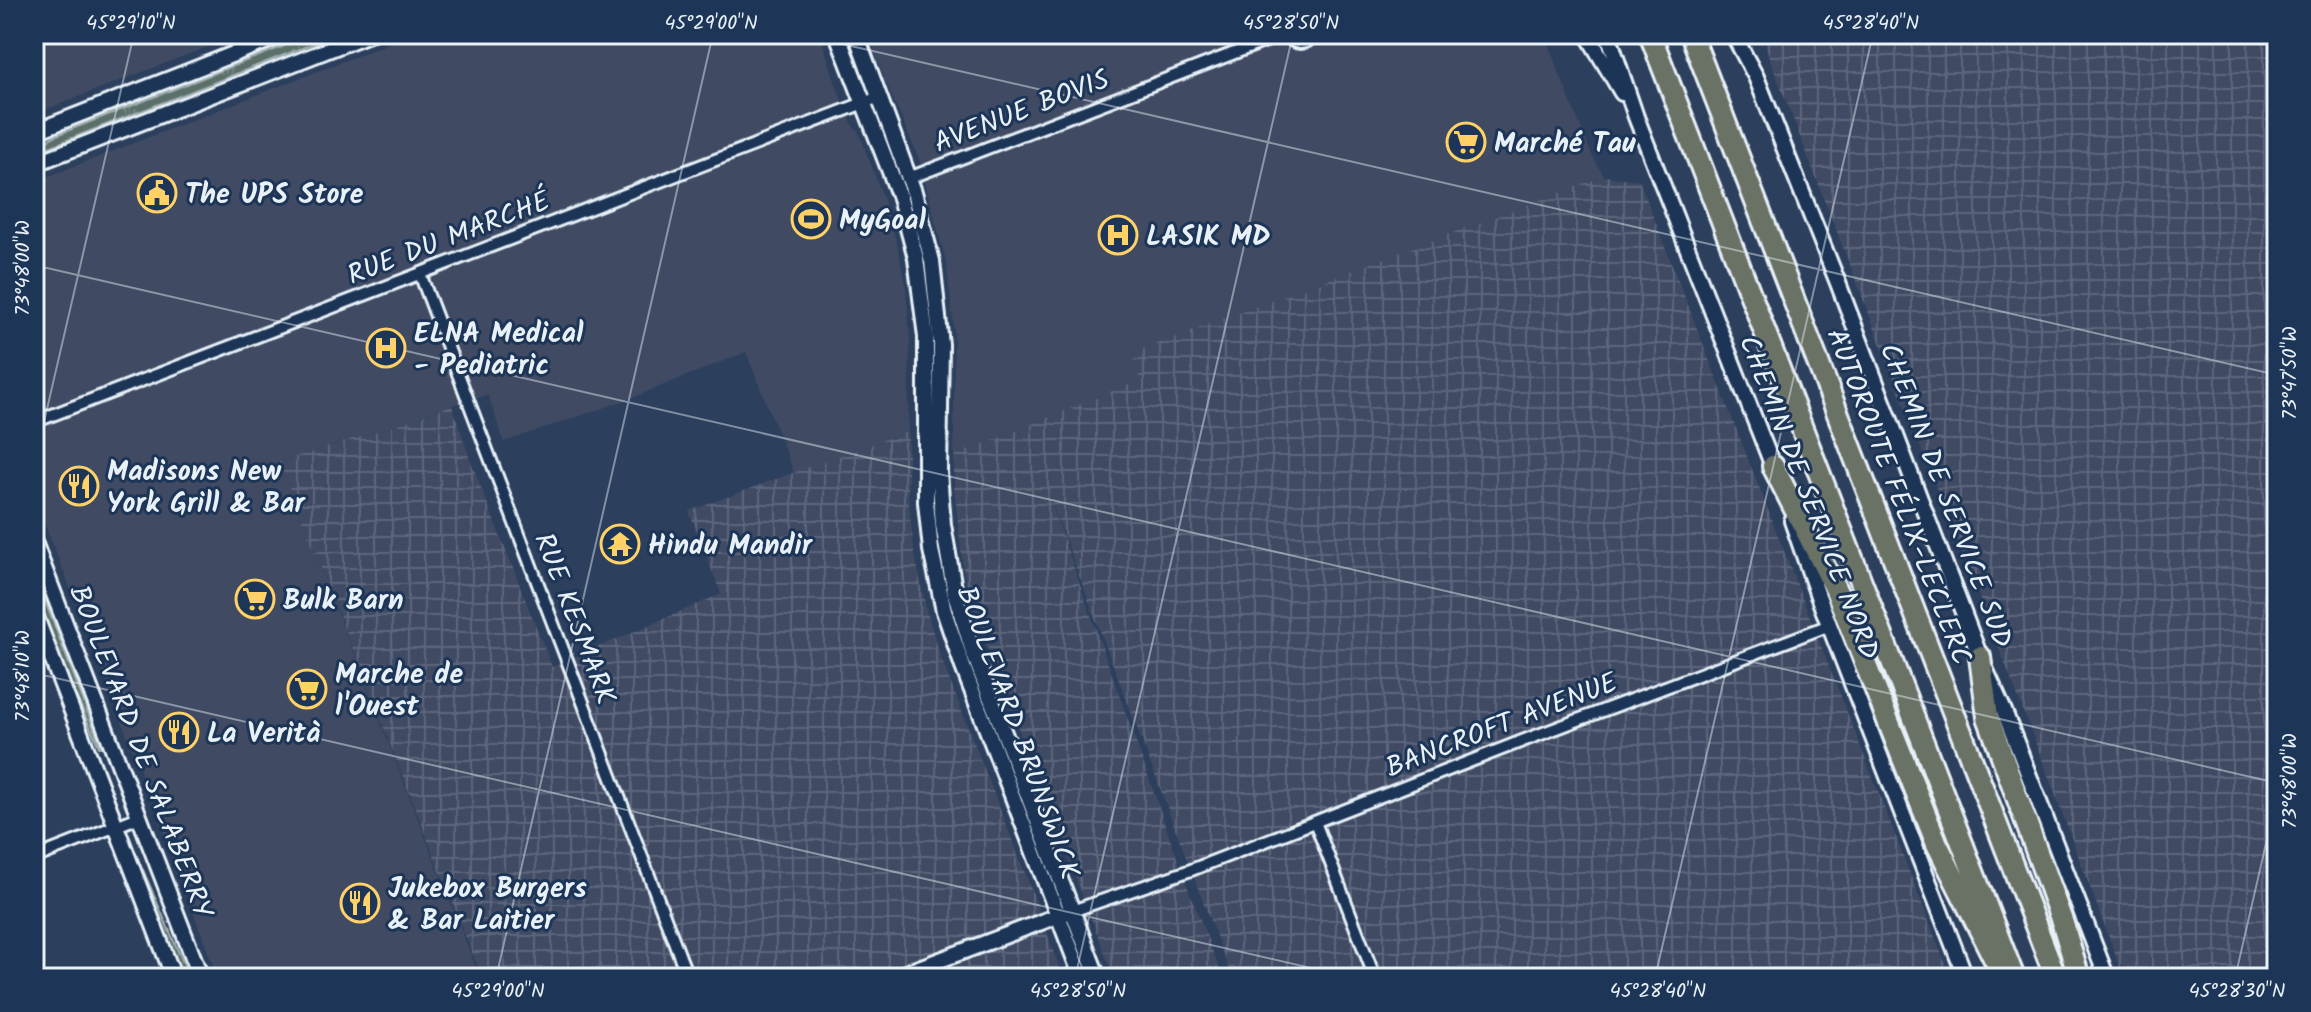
<svg xmlns="http://www.w3.org/2000/svg" width="2311" height="1012" font-family="Kalam,sans-serif">
  <style>
    .built { fill: #3f4b64 }
    .industrial { fill: url(#industrial-grid) }
    .grass { fill: url(#grass-tufts); stroke: #a2b0b2; stroke-width: 2 }
    .lines { fill: none; stroke-linecap: round; stroke-linejoin: round }
    .minor-casing { stroke: #e8f1f8; stroke-width: 16 }
    .tertiary-casing { stroke: #e8f1f8; stroke-width: 20 }
    .secondary-casing { stroke: #e8f1f8; stroke-width: 20 }
    .motorway-casing { stroke: #e8f1f8; stroke-width: 26 }
    .minor { stroke: #1d3557; stroke-width: 10 }
    .tertiary { stroke: #1d3557; stroke-width: 14 }
    .secondary { stroke: #1d3557; stroke-width: 14 }
    .motorway { stroke: #6b7165; stroke-width: 20 }
    .ticks { fill: none; stroke: #e8f1f8; stroke-width: 2; stroke-opacity: 0.45 }
    .labels { text-anchor: middle; stroke-width: 6; stroke-linejoin: round; paint-order: stroke }
    .street-label { font-size: 28px; fill: #e8f1f8; stroke: #1d3557 }
    .poi-label { font-size: 28px; font-weight: bold; fill: #e8f1f8; stroke: #1d3557; text-anchor: start }
    .neatline { fill: none; stroke: #e8f1f8; stroke-width: 3 }
    .ticks-label { font-size: 20px; text-anchor: middle; fill: #e8f1f8 }
  </style>
  <defs>
    <pattern id="industrial-grid" width="8" height="8" patternUnits="userSpaceOnUse" patternTransform="scale(2)"><rect width="8" height="8" fill="#3f4b64"/><path d="M0 4h8M4 0v8" fill="none" stroke="#5b657b"/></pattern>
    <pattern id="grass-tufts" width="24" height="20" patternUnits="userSpaceOnUse" patternTransform="scale(2)"><rect width="24" height="20" fill="#5c6f6b"/><path d="M3 7l-1-3M5 7V3M7 7l1-3M15 17l-1-3M17 17v-4M19 17l1-3" fill="none" stroke="#738481"/></pattern>
  </defs>
  <rect width="100%" height="100%" fill="#2c3f5d"/>
  <filter id="ink" filterUnits="userSpaceOnUse"><feTurbulence type="fractalNoise" baseFrequency=".0125" numOctaves="2"/><feDisplacementMap in="SourceGraphic" scale="16" xChannelSelector="R" yChannelSelector="G"/><feConvolveMatrix kernelMatrix="1 2 1 2 8 2 1 2 1" color-interpolation-filters="sRGB"/></filter>
  <g filter="url(#ink)">
    <!-- built -->
    <path class="built" d="M34,34H241L34,114Z
      M413,34H820L839,93L854,128L858,130L884,200L897,244L906,288L910,339L908,431L794,473L746,352L632,398L504,442L488,395L452,405L388,428L279,462L480,978H218L159,821L162,819L155,799L151,800L96,652L34,498V182Z
      M868,34H1544L1591,153L1604,176L1133,353L1141,380L954,456V331L947,266L919,159L885,80Z"/>
    <!-- industrial -->
    <path class="industrial" d="M1763,34H2277V978H2124L2043,762L1769,57Z
      M1604,176L1639,180L1951,978H1232L1045,486L1186,883L1223,978H1114L972,608L963,569L954,486V456L1140,380L1132,353Z
      M452,405L471,462L552,667L721,594L689,511L908,431V493L914,550L926,609L941,658L1032,891L1063,978H482L279,462L388,428Z"/>
    <!-- grass -->
    <path class="grass" d="M315,34H338L34,153V146L59,134Z
      M34,572L101,747H99L60,660L34,593Z
      M143,870L190,978H182L141,871Z"/>
    <g class="lines">
      <!-- minor casing -->
      <g class="minor-casing">
        <path id="minor" d="M1286,34C1294,46 1307,46 1314,34
          M909,178L1284,34
          M420,274L688,978
          M34,422L879,97
          M1315,822L1375,978
          M34,858L139,817
          M1072,911L1191,870L1525,740L1830,625"/>
      </g>
      <!-- tertiary casing -->
      <g class="tertiary-casing">
        <path id="tertiary" d="M837,34L899,195L916,258L926,337V502L931,550L944,611L963,667L1082,978
          M856,34L914,192L932,261L941,345L939,472L943,525L955,594L973,652L1098,978
          M34,542L201,978
          M34,612L174,978
          M892,978L1068,912"/>
      </g>
      <!-- secondary casing -->
      <g class="secondary-casing">
        <path id="secondary" d="M1587,34L1622,93
          M1608,34L1636,117L1776,474
          M1733,34L1756,77L1838,283L1980,657L2004,711L2107,978
          M34,132L285,34
          M34,164L369,34
          M1792,521L1818,596L1966,978"/>
      </g>
      <!-- motorway casing -->
      <g class="motorway-casing">
        <path id="motorway" d="M1650,34L2014,978
          M1691,34L2056,978
          M1773,466L1836,590L1937,844L1995,960
          M1980,657L1988,717L2063,924L2079,978"/>
      </g>
      <!-- minor -->
      <use href="#minor" class="minor"/>
      <!-- tertiary -->
      <use href="#tertiary" class="tertiary"/>
      <!-- secondary -->
      <use href="#secondary" class="secondary"/>
      <!-- motorway -->
      <use href="#motorway" class="motorway"/>
    </g>
  </g>
  <!-- ticks -->
  <path class="ticks" d="M799,34L2277,375M34,265L2277,783M34,465L134,34M34,673L1354,978M496,978L713,34M1075,978L1293,34M1655,978L1873,34M2235,978L2277,796"/>
  <!-- icons -->
  <defs>
    <g id="supermarket-ring" transform="scale(2)"><circle r="9.5" fill="#1d3557" stroke="#ffd166" stroke-width="1.5"/><path d="M-6-5.5h2.5l.6 2H6L4.5 2H-2.5L-4.4-4H-6ZM-1.5 3.2a1.3 1.3 0 1 0 .1 0ZM3 3.2a1.3 1.3 0 1 0 .1 0Z" fill="#ffd166"/></g>
    <g id="civic-ring" transform="scale(2)"><circle r="9.5" fill="#1d3557" stroke="#ffd166" stroke-width="1.5"/><path d="M-.6-6.5H3V-4.5H.6V-3L4-1V1h2V6H-6V1h2V-1L-.6-3ZM-1.2 2.5V6h2.4V2.5Z" fill="#ffd166"/></g>
    <g id="stadium-ring" transform="scale(2)"><circle r="9.5" fill="#1d3557" stroke="#ffd166" stroke-width="1.5"/><path d="M0-5a6.5 5 0 1 0 0 10a6.5 5 0 1 0 0-10ZM-3.5-1.8h7v3.6h-7Z" fill="#ffd166"/></g>
    <g id="hospital-ring" transform="scale(2)"><circle r="9.5" fill="#1d3557" stroke="#ffd166" stroke-width="1.5"/><path d="M-5-5h3v3.5h4V-5h3V5h-3V1.5h-4V5h-3Z" fill="#ffd166"/></g>
    <g id="restaurant-ring" transform="scale(2)"><circle r="9.5" fill="#1d3557" stroke="#ffd166" stroke-width="1.5"/><path d="M-5-6h1v4h1v-4h1v4h1v-4h1v5L-1.5 .5V6h-2V.5L-5-1ZM5-6V6H3V1.5H1.5Q1.5-4 5-6Z" fill="#ffd166"/></g>
    <g id="temple-ring" transform="scale(2)"><circle r="9.5" fill="#1d3557" stroke="#ffd166" stroke-width="1.5"/><path d="M0-6L5-2H3V0L6.5 2.5H4V6H1.5V3h-3V6H-4V2.5H-6.5L-3 0V-2H-5Z" fill="#ffd166"/></g>
  </defs>
  <g fill-rule="evenodd">
    <use href="#supermarket-ring" x="1466" y="142"/>
    <use href="#civic-ring" x="157" y="193"/>
    <use href="#stadium-ring" x="811" y="219"/>
    <use href="#hospital-ring" x="1118" y="235"/>
    <use href="#hospital-ring" x="386" y="348"/>
    <use href="#restaurant-ring" x="79" y="486"/>
    <use href="#temple-ring" x="620" y="544"/>
    <use href="#supermarket-ring" x="255" y="599"/>
    <use href="#supermarket-ring" x="307" y="689"/>
    <use href="#restaurant-ring" x="179" y="732"/>
    <use href="#restaurant-ring" x="360" y="903"/>
  </g>
  <g class="labels">
    <!-- street labels -->
    <g class="street-label">
      <text transform="translate(1021 110) rotate(-21)" y="10">AVENUE BOVIS</text>
      <text transform="translate(448 237) rotate(-21)" y="10">RUE DU MARCHÉ</text>
      <text transform="translate(1947 495) rotate(69)" y="10">CHEMIN DE SERVICE SUD</text>
      <text transform="translate(1900 496) rotate(69)" y="10">AUTOROUTE FÉLIX-LECLERC</text>
      <text transform="translate(1810 497) rotate(69)" y="10">CHEMIN DE SERVICE NORD</text>
      <text transform="translate(576 618) rotate(69)" y="10">RUE KESMARK</text>
      <text transform="translate(1501 724) rotate(-21)" y="10">BANCROFT AVENUE</text>
      <text transform="translate(1019 732) rotate(70)" y="10">BOULEVARD BRUNSWICK</text>
      <text transform="translate(142 751) rotate(69)" y="10">BOULEVARD DE SALABERRY</text>
    </g>
    <!-- poi labels -->
    <g class="poi-label">
      <text x="1494" y="152">Marché Tau</text>
      <text x="185" y="203">The UPS Store</text>
      <text x="839" y="229">MyGoal</text>
      <text x="1146" y="245">LASIK MD</text>
      <text x="414" y="342">ELNA Medical<tspan x="414" dy="32">- Pediatric</tspan></text>
      <text x="107" y="480">Madisons New<tspan x="107" dy="32">York Grill &amp; Bar</tspan></text>
      <text x="648" y="554">Hindu Mandir</text>
      <text x="283" y="609">Bulk Barn</text>
      <text x="335" y="683">Marche de<tspan x="335" dy="32">l'Ouest</tspan></text>
      <text x="207" y="742">La Verità</text>
      <text x="388" y="897">Jukebox Burgers<tspan x="388" dy="32">&amp; Bar Laitier</tspan></text>
    </g>
  </g>
  <!-- margin -->
  <rect width="2311" height="1012" fill="none" stroke="#1d3557" stroke-width="88"/>
  <rect x="44" y="44" width="2223" height="924" class="neatline"/>
  <g class="ticks-label">
    <text x="131" y="29">45°29'10"N</text>
    <text x="711" y="29">45°29'00"N</text>
    <text x="1291" y="29">45°28'50"N</text>
    <text x="1871" y="29">45°28'40"N</text>
    <text transform="translate(22 268) rotate(-90)" y="7">73°48'00"W</text>
    <text transform="translate(2289 373) rotate(-90)" y="7">73°47'50"W</text>
    <text transform="translate(22 676) rotate(-90)" y="7">73°48'10"W</text>
    <text transform="translate(2289 781) rotate(-90)" y="7">73°48'00"W</text>
    <text x="498" y="997">45°29'00"N</text>
    <text x="1078" y="997">45°28'50"N</text>
    <text x="1658" y="997">45°28'40"N</text>
    <text x="2237" y="997">45°28'30"N</text>
  </g>
</svg>
